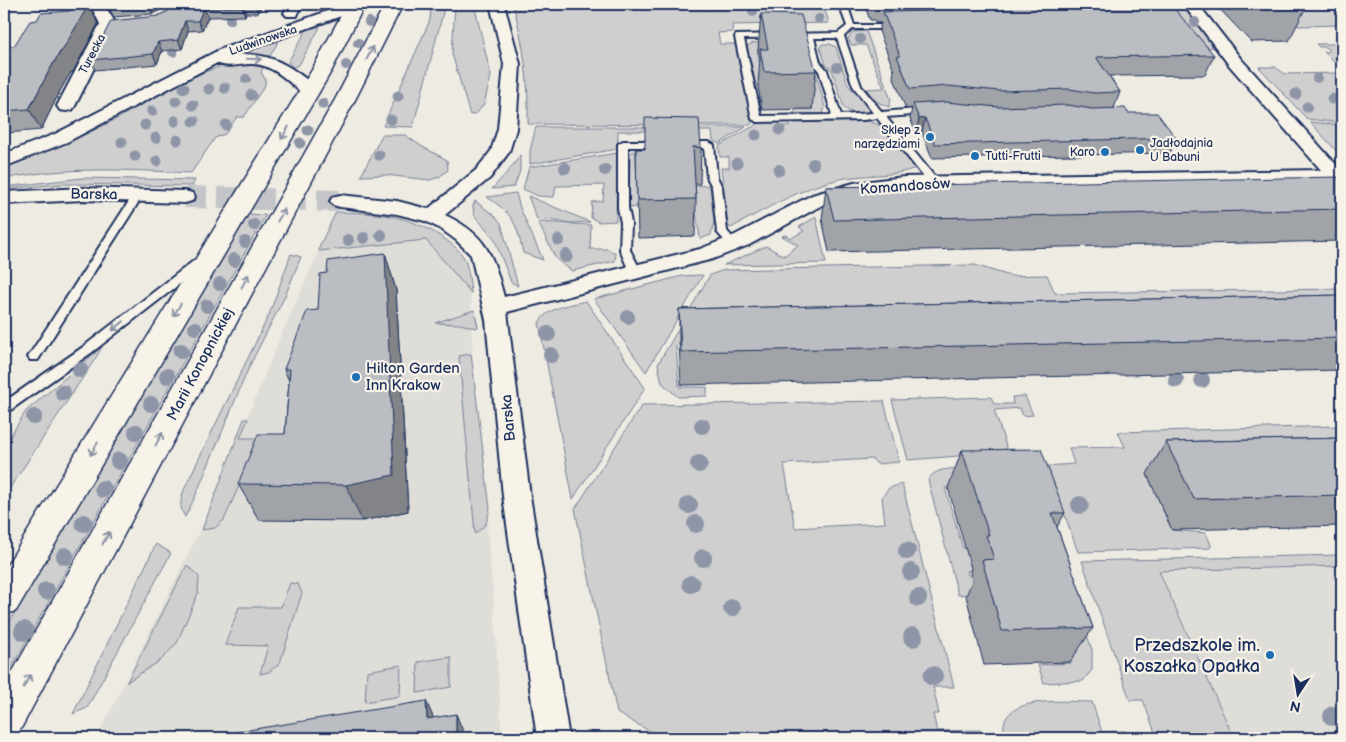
<svg xmlns="http://www.w3.org/2000/svg" width="1346" height="742" font-family="'Balsamiq Sans',sans-serif">
  <style>
    .built { fill: #deddd8 }
    .green { fill: #cfcfcf; stroke: #757f96 }
    .lines { fill: none; stroke-linecap: round; stroke-linejoin: round }
    .minor-tunnel { stroke: #c4c5c8; stroke-width: 22; stroke-dasharray: 22 11; stroke-linecap: butt }
    .service-casing { stroke: #1b2f5e; stroke-width: 4 }
    .minor-casing { stroke: #1b2f5e; stroke-width: 4 }
    .primary-casing { stroke: #1b2f5e; stroke-width: 3 }
    .service { fill: #f7f3e8; fill-rule: evenodd }
    .minor { fill: #f7f3e8; fill-rule: evenodd }
    .primary { fill: #f7f3e8; fill-rule: evenodd }
    .tree { fill: #8e95a6 }
    .wall { fill: #a0a3a7; stroke: #1b2f5e; fill-rule: evenodd }
    .shaded-wall { fill: #828488; stroke: #1b2f5e }
    .building { fill: #babdc2; stroke: #1b2f5e }
    .oneway { stroke: #8991a3 }
    .poi-dot { fill: #1f6fb2; stroke: #f7f3e8; stroke-width: 2 }
    .labels { text-anchor: middle; stroke-width: 4.5; stroke-linejoin: round; paint-order: stroke }
    .far-street-label { font-size: 12px; fill: #1b2f5e; stroke: #f7f3e8 }
    .far-poi-label { font-size: 12px; fill: #1b2f5e; stroke: #f7f3e8; text-anchor: end }
    .street-label { font-size: 15px; fill: #1b2f5e; stroke: #f7f3e8 }
    .poi-label { font-size: 15px; fill: #1b2f5e; stroke: #f7f3e8; text-anchor: start }
    .near-poi-label { font-size: 18px; fill: #1b2f5e; stroke: #f7f3e8; text-anchor: end }
  </style>
  <rect width="100%" height="100%" fill="#eeebe2"/>
  <filter id="ink" filterUnits="userSpaceOnUse"><feTurbulence type="fractalNoise" baseFrequency=".02" numOctaves="2"/><feDisplacementMap in="SourceGraphic" scale="10" xChannelSelector="R" yChannelSelector="G"/><feConvolveMatrix kernelMatrix="1 2 1 2 8 2 1 2 1" color-interpolation-filters="sRGB"/></filter>
  <g filter="url(#ink)">
    <!-- built -->
    <path class="built" d="M426,240L471,293L473,385L493,592L502,738H97L205,520L282,333L319,251Z
      M1342,566V738H1235L1160,571Z"/>
    <!-- green -->
    <path class="green" d="M431,4H444L443,13L413,127L383,126L430,20Z
      M455,4H474L491,76L484,104L477,113L470,115L452,54Z
      M513,4H668C695,14 729,8 758,7L766,4H823L829,23L732,25L733,32L718,33L720,44H735L752,123L750,125L528,124C529,81 524,45 513,4Z
      M1136,4H1182L1218,43L1217,47L1209,48L1147,6Z
      M1276,4H1329L1342,8V25L1298,26Z
      M317,27H320L299,65L293,67L288,62L307,29Z
      M866,31L891,100L889,107L877,102L866,89L884,88L866,45H851L848,38L854,32Z
      M281,37L270,56L232,55Z
      M775,42L777,49L757,50L761,69L768,86H756L747,46L753,43Z
      M822,44H830L836,47L848,85L871,111C862,115 852,114 844,108L832,70L826,65L820,47Z
      M1316,44H1342V70L1324,52L1330,51L1325,47H1319Z
      M237,62L265,64L261,72L265,79V85L244,117H237L225,134L215,138L191,173C128,170 66,166 4,179V167C43,153 83,137 120,117C157,97 195,71 237,62Z
      M1259,67H1275L1285,74L1342,73V123L1307,119Z
      M815,70L825,107L823,114H793L796,109H813L807,87Z
      M865,120L883,126L916,168C892,177 865,174 840,179C800,188 766,209 731,228L728,226L721,168H729V157H720L719,146L759,123L779,122L780,126H790L789,122Z
      M1310,122L1342,125V157Z
      M536,127H746L719,144L713,140L712,131H618V149L530,164V151Z
      M382,135H405L421,146L447,160L448,170L439,177L430,180L385,175L361,176Z
      M665,147L650,205L629,208L630,153L640,148Z
      M617,153L616,221L599,222L591,218L592,202L603,201L604,185L556,186L554,197L538,196L523,189L529,167Z
      M520,155V171L514,187L492,189L512,167Z
      M82,178L195,180L192,186L63,184L4,189V187Z
      M710,185L714,221L711,235L700,239L692,186Z
      M516,193L520,208L543,260L523,253C516,222 514,215 487,197Z
      M528,196L590,222L572,223L537,219Z
      M475,201L494,215L501,223L518,286L511,282L494,238L474,215L473,206Z
      M336,212C377,213 408,214 443,238C452,244 463,252 466,263C469,272 470,284 471,293L426,240L319,251L320,245Z
      M248,214L266,215L4,681V631Z
      M816,217L826,263L724,265L766,246L784,256L798,245L782,236L785,235L791,238L804,231L799,227Z
      M538,222L591,225L590,249H607L616,253L615,261L572,271L556,259Z
      M291,254L301,257L285,296L249,367L195,497L185,517C178,506 181,497 186,485L269,315Z
      M975,265L1010,276L1047,275L1055,293L1342,289V327L679,342L676,345L679,387H707V396L678,397L662,383L658,364L710,275L724,270Z
      M703,275L646,372L594,299L682,276Z
      M586,301L645,388L573,499L539,323C547,307 570,305 586,301Z
      M474,310L478,327L476,328L460,324L435,323Z
      M102,347L95,359L4,497V446L26,411Z
      M471,354L490,509L486,524L475,534L459,356Z
      M1025,396L1033,415L1023,416L1020,408L994,410L1008,452L908,460L892,400L991,397L994,404H1013L1012,397Z
      M884,401L899,462L877,464L872,459L784,464L795,528L885,523L882,497L889,488L902,484L954,687H933L939,714H933L937,731L981,730L983,738H662L617,713L575,509L642,405Z
      M244,419H248L240,438H260L224,520L215,528L202,530Z
      M1342,426V469L1147,474L1172,530L1206,533L1211,545L1210,548L1078,552L1047,466L1074,464L1069,448L1125,447L1118,432Z
      M968,468L976,484L945,488L963,548H967L974,570L967,571L968,575L975,576L980,593L958,595L928,480C935,467 954,469 968,468Z
      M156,544L171,553L87,708L73,714Z
      M1059,552L1092,650V670L1083,681L1044,683L1038,665L1071,663L1050,598Z
      M1342,555V566L1159,571L1234,738H1157L1143,700H1130L1082,561Z
      M187,565L199,577L198,593L177,643L161,660L127,682Z
      M290,583L298,584L302,593L280,663L269,672L260,674L268,646L225,645L239,607H281Z
      M451,657V687L417,693L418,662Z
      M401,665L400,696L365,702L367,671Z
      M1092,702L1102,732L1125,731L1128,738H1005C993,693 1066,702 1092,702Z"/>
    <g class="lines">
      <!-- minor-tunnel -->
      <path class="minor-tunnel" d="M185,197L340,201"/>
      <!-- service casing -->
      <g class="service-casing">
        <path id="service" d="M839,4H847L854,25H895L899,27L895,29H853L844,36L861,86L882,112L927,108L932,111L927,114L886,117L938,181V185H930L877,118L864,120L757,122L752,119L735,37L736,35L838,33L847,26ZM805,38L812,63L819,71L832,115L761,116L744,39ZM814,38H837L853,86L873,113L841,115L827,70L820,62Z
          M623,141H661L666,144L661,147H628V208L631,223L630,250L641,271L635,275L629,271L620,250L621,223L618,208V144Z
          M709,142L714,145L717,177L722,187L727,231L738,244L733,247L729,246L717,232L712,187L707,177L704,148H684L679,145L684,142Z
          M138,192L143,195L38,360H30L28,357L30,354L133,195Z
          M200,258L204,259L206,262L204,265L91,353L9,411L4,413V402L83,347L196,259Z"/>
      </g>
      <!-- minor casing -->
      <g class="minor-casing">
        <path id="minor" d="M90,4H104L116,24L75,106L72,110L66,111L60,110L57,106L100,24Z
          M288,4H302L297,16H287L284,13Z
          M347,4H361L363,6L360,9L235,55C269,51 291,66 316,87L319,91L316,95H304C289,82 274,65 253,64C242,63 227,69 217,63L67,142L4,167V154L55,134L219,50Z
          M490,4H504L520,64L516,129L509,152L490,178L445,215C487,235 493,255 504,297L700,249L735,235L812,195L854,183L904,177L1321,170L1229,65L1183,4H1198L1241,59L1342,171V188L1335,186L1331,181L904,189L856,195L826,203L749,245L713,259L507,312L530,496L569,738H537L503,496L486,320L471,255L456,240L441,229L425,221L397,214L340,207L333,205L330,201L333,197L340,195L397,201L428,209L476,170L491,151L498,129L504,64Z
          M83,188L185,191L192,193L195,197L192,201L185,203L83,200L4,204V192Z"/>
      </g>
      <!-- primary casing -->
      <g class="primary-casing">
        <path id="primary" d="M347,4H365L332,70L16,611L4,615V570L312,70Z
          M385,4H403L357,96L17,736L4,738V687L337,96Z"/>
      </g>
      <!-- service -->
      <use href="#service" class="service"/>
      <!-- minor -->
      <use href="#minor" class="minor"/>
      <!-- primary -->
      <use href="#primary" class="primary"/>
    </g>
    <!-- trees -->
    <g class="tree">
      <circle cx="753" cy="12" r="5"/>
      <circle cx="819" cy="19" r="5"/>
      <circle cx="230" cy="20" r="5"/>
      <circle cx="369" cy="22" r="5"/>
      <circle cx="1195" cy="22" r="5"/>
      <circle cx="860" cy="39" r="5"/>
      <circle cx="358" cy="43" r="5"/>
      <circle cx="173" cy="52" r="5"/>
      <circle cx="346" cy="65" r="5"/>
      <circle cx="837" cy="67" r="5"/>
      <circle cx="1317" cy="78" r="5"/>
      <circle cx="246" cy="79" r="5"/>
      <circle cx="184" cy="88" r="5.5"/>
      <circle cx="225" cy="88" r="5.5"/>
      <circle cx="209" cy="89" r="5.5"/>
      <circle cx="1296" cy="94" r="5.5"/>
      <circle cx="251" cy="95" r="5.5"/>
      <circle cx="398" cy="96" r="5.5"/>
      <circle cx="1332" cy="99" r="5.5"/>
      <circle cx="176" cy="101" r="5.5"/>
      <circle cx="323" cy="104" r="5.5"/>
      <circle cx="193" cy="105" r="5.5"/>
      <circle cx="1307" cy="107" r="5.5"/>
      <circle cx="152" cy="111" r="5.5"/>
      <circle cx="391" cy="120" r="5.5"/>
      <circle cx="175" cy="121" r="5.5"/>
      <circle cx="194" cy="121" r="5.5"/>
      <circle cx="145" cy="125" r="5.5"/>
      <circle cx="226" cy="125" r="5.5"/>
      <circle cx="308" cy="130" r="5.5"/>
      <circle cx="780" cy="130" r="5.5"/>
      <circle cx="756" cy="135" r="5.5"/>
      <circle cx="156" cy="138" r="5.5"/>
      <circle cx="177" cy="140" r="5.5"/>
      <circle cx="122" cy="142" r="5.5"/>
      <circle cx="300" cy="143" r="5.5"/>
      <circle cx="379" cy="155" r="5.5"/>
      <circle cx="135" cy="156" r="5.5"/>
      <circle cx="157" cy="161" r="5.5"/>
      <circle cx="737" cy="163" r="5.5"/>
      <circle cx="813" cy="164" r="6"/>
      <circle cx="565" cy="168" r="6"/>
      <circle cx="605" cy="170" r="6"/>
      <circle cx="779" cy="170" r="6"/>
      <circle cx="254" cy="225" r="6"/>
      <circle cx="381" cy="235" r="6"/>
      <circle cx="364" cy="238" r="6"/>
      <circle cx="348" cy="240" r="6"/>
      <circle cx="559" cy="240" r="6"/>
      <circle cx="245" cy="242" r="6"/>
      <circle cx="566" cy="256" r="7"/>
      <circle cx="234" cy="260" r="7"/>
      <circle cx="220" cy="284" r="7"/>
      <circle cx="207" cy="306" r="7"/>
      <circle cx="628" cy="317" r="7"/>
      <circle cx="195" cy="328" r="7"/>
      <circle cx="548" cy="334" r="8"/>
      <circle cx="181" cy="351" r="8"/>
      <circle cx="551" cy="355" r="8"/>
      <circle cx="80" cy="370" r="8"/>
      <circle cx="167" cy="376" r="8"/>
      <circle cx="1176" cy="380" r="8"/>
      <circle cx="1202" cy="380" r="8"/>
      <circle cx="63" cy="393" r="8"/>
      <circle cx="151" cy="404" r="8"/>
      <circle cx="34" cy="417" r="8"/>
      <circle cx="702" cy="426" r="8"/>
      <circle cx="136" cy="432" r="8"/>
      <circle cx="119" cy="461" r="9"/>
      <circle cx="699" cy="464" r="9"/>
      <circle cx="103" cy="489" r="9"/>
      <circle cx="689" cy="505" r="9"/>
      <circle cx="1080" cy="505" r="9"/>
      <circle cx="84" cy="523" r="9"/>
      <circle cx="696" cy="524" r="9"/>
      <circle cx="907" cy="551" r="9"/>
      <circle cx="65" cy="556" r="9"/>
      <circle cx="703" cy="558" r="9"/>
      <circle cx="911" cy="572" r="9"/>
      <circle cx="691" cy="584" r="9"/>
      <circle cx="46" cy="591" r="9"/>
      <circle cx="918" cy="598" r="9"/>
      <circle cx="732" cy="608" r="9"/>
      <circle cx="24" cy="631" r="10"/>
      <circle cx="913" cy="637" r="10"/>
      <circle cx="933" cy="676" r="10"/>
      <circle cx="1333" cy="716" r="10"/>
    </g>
    <!-- wall -->
    <path class="wall" d="M106,4H174L152,14L114,17Z
      M182,4H262L258,13H246L245,16L208,17L202,30L188,31L182,49L162,51L157,64L95,70L91,60L158,16Z
      M864,4H1135L1137,7L1214,55L1205,75L1109,76L1120,92L1114,108L1128,113L1176,138L1170,153L932,158L922,132L916,133L910,118L912,108L906,109L893,76L894,71L879,31L881,23H876L875,20H870ZM924,5L926,11H922Z
      M1215,4H1303L1306,7L1289,41L1251,42Z
      M761,14L816,71L812,109L762,110L758,86L760,57L758,50Z
      M98,24L73,72H71L60,91L41,130L6,133L4,130V47L14,46Z
      M701,147L700,184H695L696,199L695,236L638,238L636,149Z
      M1342,182V241L829,252L822,219L826,187Z
      M385,253L396,290L408,511L362,521L259,520L238,484L285,434L289,381L284,369L318,310L327,273Z
      M1342,295V370L681,385L679,342V309Z
      M1342,438V526L1172,530L1147,474L1166,442Z
      M962,450L1065,513L1057,527L1093,628L1070,662L984,665L966,596L972,581L970,572L971,568L948,488Z"/>
    <!-- shaded-wall -->
    <path class="shaded-wall" d="M89,4L98,24L73,72H71L60,91L41,130L29,109L49,71Z
      M151,4H174L152,14L149,5Z
      M243,4L246,13L245,16L242,7Z
      M255,4H262L258,13Z
      M204,8L208,17L202,30L198,21Z
      M185,21L188,31L182,49L178,40Z
      M158,42L162,51L157,64L153,54Z
      M925,118L922,132L916,133L919,119Z
      M385,253L396,290L408,511L362,521L346,485Z
      M426,701L438,728L427,719Z
      M456,714L466,738H456Z"/>
    <!-- building -->
    <path class="building" d="M75,4H89L62,51L60,52L49,71L29,109L4,111V94L7,89H4V47L14,46L30,21L37,20L41,13L70,11Z
      M107,4H151L149,5L110,8Z
      M182,4H255H243L242,7L204,8L198,21H185L178,40L158,42L153,54L91,60L111,21L158,16Z
      M936,4H1135L1137,7L1172,6L1214,55L1096,57L1120,92L1094,93L1070,89L1000,91L948,86L910,89L897,56H900L883,12L932,11L938,6Z
      M1264,4H1303L1306,7H1267Z
      M761,14L801,15L816,71L764,72L760,49H768Z
      M946,102L998,107L1068,105L1092,109L1125,108L1128,113H1157L1176,138L935,144L925,118L919,119L913,104Z
      M645,118L699,119L701,147H693L696,199L637,200L636,149H645Z
      M1338,177L1342,182V209L834,220L826,187Z
      M385,253L394,475L346,485L238,484L258,434H285L290,369H284L307,311L318,310L320,274L327,273L328,261Z
      M1342,295V338L681,352L679,309Z
      M1342,438V495L1194,499L1166,442Z
      M1041,449L1065,513H1052L1093,628L1002,631L982,560L994,559L986,535H989L962,450Z
      M426,701L427,719L456,714V738H230V733Z"/>
    <!-- one-way arrows -->
    <defs><path id="oneway-shaft" d="M-6 0H5M1.5-3L5.5 0L1.5 3" fill="none" stroke-width="1.6" stroke-linecap="round" stroke-linejoin="round" transform="scale(1.25)"/></defs>
    <g class="oneway">
      <use href="#oneway-shaft" transform="translate(370 53) rotate(-62)"/>
      <use href="#oneway-shaft" transform="translate(254 59) rotate(2)"/>
      <use href="#oneway-shaft" transform="translate(285 133) rotate(121)"/>
      <use href="#oneway-shaft" transform="translate(281 215) rotate(-61)"/>
      <use href="#oneway-shaft" transform="translate(245 281) rotate(-62)"/>
      <use href="#oneway-shaft" transform="translate(177 310) rotate(121)"/>
      <use href="#oneway-shaft" transform="translate(118 326) rotate(142)"/>
      <use href="#oneway-shaft" transform="translate(159 439) rotate(-62)"/>
      <use href="#oneway-shaft" transform="translate(94 449) rotate(121)"/>
      <use href="#oneway-shaft" transform="translate(106 538) rotate(-61)"/>
      <use href="#oneway-shaft" transform="translate(27 681) rotate(-61)"/>
    </g>
  </g>
  <!-- markers -->
  <g class="poi-dot">
    <circle cx="930" cy="137" r="5"/>
    <circle cx="1140" cy="150" r="5"/>
    <circle cx="1105" cy="152" r="5"/>
    <circle cx="975" cy="156" r="5"/>
    <circle cx="356" cy="377" r="5"/>
    <circle cx="1270" cy="655" r="5"/>
  </g>
  <g class="labels">
    <!-- far-street labels -->
    <g class="far-street-label">
      <text transform="translate(263 40) rotate(-19)" y="4">Ludwinowska</text>
      <text transform="translate(92 54) rotate(-62)" y="4">Turecka</text>
    </g>
    <!-- far-poi labels -->
    <g class="far-poi-label">
      <text x="920" y="134">Sklep z<tspan x="920" dy="14">narzędziami</tspan></text>
      <text x="1150" y="147" text-anchor="start">Jadłodajnia<tspan x="1150" dy="14">U Babuni</tspan></text>
      <text x="1095" y="156">Karo</text>
      <text x="985" y="160" text-anchor="start">Tutti-Frutti</text>
    </g>
    <!-- street labels -->
    <g class="street-label">
      <text transform="translate(905 186) rotate(-4)" y="5">Komandosów</text>
      <text transform="translate(94 194) rotate(1)" y="5">Barska</text>
      <text transform="translate(200 364) rotate(-62)" y="5">Marii Konopnickiej</text>
      <text transform="translate(508 418) rotate(-95)" y="5">Barska</text>
    </g>
    <!-- poi labels -->
    <g class="poi-label">
      <text x="366" y="373">Hilton Garden<tspan x="366" dy="17">Inn Krakow</tspan></text>
    </g>
    <!-- near-poi labels -->
    <g class="near-poi-label">
      <text x="1260" y="651">Przedszkole im.<tspan x="1260" dy="21">Koszałka Opałka</tspan></text>
    </g>
  </g>
  <!-- margin -->
  <rect width="1346" height="742" fill="none" stroke="#f7f3e8" stroke-width="20"/>
  <rect x="10" y="10" width="1326" height="722" fill="none" stroke="#1b2f5e" stroke-width="2" filter="url(#ink)"/>
  <!-- north arrow -->
  <g transform="translate(1298 694) rotate(192)" stroke="#f7f3e8" stroke-width="4" paint-order="stroke">
  <path d="M0-4L9 19L0 12L-9 19Z" fill="#1b2f5e"/>
  <text y="-8" font-size="14" font-weight="bold" text-anchor="middle" fill="#1b2f5e">N</text>
  </g>
</svg>
